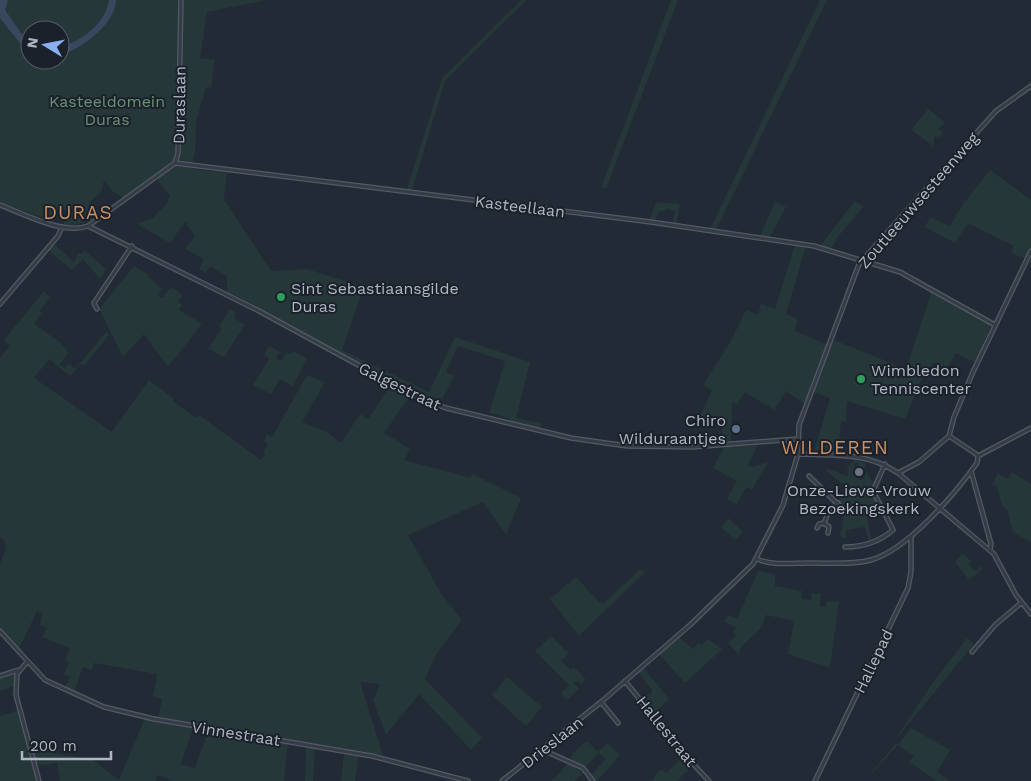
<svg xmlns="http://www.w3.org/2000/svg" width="1031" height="781" font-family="'Work Sans',sans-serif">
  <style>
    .green { fill: #253738; fill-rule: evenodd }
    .water { fill: #39485e }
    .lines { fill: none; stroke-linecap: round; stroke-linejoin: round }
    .minor-casing { stroke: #535a64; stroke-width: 5.5 }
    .minor { stroke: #353c47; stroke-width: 3 }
    .leisure-dot { fill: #2e9e5b; stroke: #1b212b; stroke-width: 2 }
    .service-dot { fill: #5c6f8a; stroke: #1b212b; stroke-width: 2 }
    .worship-dot { fill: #6b7280; stroke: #1b212b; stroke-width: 2 }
    .labels { text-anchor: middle; stroke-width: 4; stroke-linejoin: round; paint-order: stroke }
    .park-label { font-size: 16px; fill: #699273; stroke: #1b212b }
    .street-label { font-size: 16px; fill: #b0b7c3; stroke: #1b212b }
    .poi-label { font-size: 16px; fill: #b0b7c3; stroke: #1b212b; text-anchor: start }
    .quarter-label { font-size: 19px; letter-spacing: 1px; fill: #ca9164; stroke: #1b212b }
  </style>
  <rect width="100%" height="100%" fill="#222a36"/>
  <!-- green -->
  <path class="green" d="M0,0H178V14H183V0H268L207,12L200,58L215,60L211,87L206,88L196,121L195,153L191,169L227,173L224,199L271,271L307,269L364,287L342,350L429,392L455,337L530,362L516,418L541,423L540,429L509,421V418L489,413L505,361L458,346L446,372L454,376L441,401L433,398L432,401C361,369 296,327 227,292V276L210,266L206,273L199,269L204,259L185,249L195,236L185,222L170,243L137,224L153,218L167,203L170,196L157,180L159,178L157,174L123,198L112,191L104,180L101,192L89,203L92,220L70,226L63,225L69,211L60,207L53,221L0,203ZM30,30H60V60H30Z
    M521,0H526L445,81L412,190L407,189L442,78Z
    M671,0H678L606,189L601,187Z
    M820,0H827L716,230L710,229Z
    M928,109L945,122L939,129L943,133L939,138L935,135L933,146L911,130Z
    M990,170L1031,200V247L1026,259L1011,253L1014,246L968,223L955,243L925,227L930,217L950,226L963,204Z
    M855,201L864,206L837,238L831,249L820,246Z
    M656,202L680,204L676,224H672L675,212L668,209L658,212L655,221H649Z
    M775,202L786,207L770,237L760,236Z
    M54,244L74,262L78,253L82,254L84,250L106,269L100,279L83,259L72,270L48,250Z
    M795,244L806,246L786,314L798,319L795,331L828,345L805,404L786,391L774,410L745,392L737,405L732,402L731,443H723L721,419L700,420V416L712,390L703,385L731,341L746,310L758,315L761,304L775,309Z
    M134,266L149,275L148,277L163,289L158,295L162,298L171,287L183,295L178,302L182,305L179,310L202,324L168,367L144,334L123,357L99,309Z
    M932,290L991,324L976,363L956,353L947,368L933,363L921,380L905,419L847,401L846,421L841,422L838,452H814L830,398L813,392L834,340L906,369Z
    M44,291L50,297L40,311L42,313L34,324L61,343L69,353L59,364L65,368L69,364L75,369L107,331L109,335L84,366L81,364L70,376L49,359L34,378L112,432L149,380L174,399L173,401L196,418L199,415L261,460L265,455L263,453L268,443L264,441L267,434L272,437L307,375L325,382L302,422L325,431L341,443L360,414L368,419L391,385L410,396L384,433L410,449L404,460L471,478L472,474L521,498L506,535L483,502L408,535L442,595L462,620L437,653L425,679L482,738L471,750L419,694L386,735L373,700L380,684L360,682L383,755L158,718L162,699L153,696L157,674L94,663L92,670L83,667L74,692L65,688L70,677L64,674L69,662L65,660L70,648L42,637L47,628L40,625L42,613L37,611L19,649L0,628V564L6,549L4,540L0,538V358L10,346L4,340Z
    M230,309L236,312L234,318L245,325L224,357L208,349L222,328L219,326Z
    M269,346L280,352L276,358L281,361L287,352L291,354L293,351L307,359L293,386L280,379L271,394L253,385L269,359L264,355Z
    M758,445L748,465L753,467L768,462L752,490L746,487L737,504L727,499L737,481L713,468L724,447Z
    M855,459L866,464L863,475L857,463L854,464L860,480L865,478L866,467L867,474L874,483L872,492L876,502C865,514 847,514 838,502L848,488L825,470L830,469L848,477L847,468Z
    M1012,472L1031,484V542L1013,532L1007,509L1002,506L997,487L992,485L998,473L1008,479Z
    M866,512L872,542H869L865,527L846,530V539L840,537L844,513L851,514Z
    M728,518L743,532L735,540L721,527Z
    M963,554L972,562L969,564L975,571L981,566L983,569L969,580L955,562Z
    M642,570L644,573L579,636L550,599L576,577L599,602L604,603L638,571Z
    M758,571L775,574V586L802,591L801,599L811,600L812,593L821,594L820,607H825L827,601L839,602L830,668L788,654L794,621L766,615L760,629L742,646L738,654L728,643L736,636L733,632L737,628L724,622L728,615L737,619Z
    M551,636L568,653L561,661L571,670L574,667L586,680L581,684L577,681L574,683L579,689L567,700L561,694L569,685L535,651Z
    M679,637L693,649L699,643L702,645L708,639L722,649L685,683L659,654Z
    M967,638L974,644L892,744L932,684Z
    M643,667L669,699L655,713L642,696L645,694L651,695L652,690L638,672Z
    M16,673L15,686L0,691V678Z
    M507,677L542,707L526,726L492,695Z
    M18,711L37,781H0V716Z
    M145,718L193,728L181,764L195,768L208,731L288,744L284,781H172L158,775L155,781H60L57,763L36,766L32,750L92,759L119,780Z
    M911,728L950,750L937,772L950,781H937L909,762L914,756L898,745L865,781L896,743L898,745Z
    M587,741L598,752L607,743L620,755L597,781L591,775L606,759L598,753L585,768L569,761L573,753Z
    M306,747L315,749L313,781H305Z
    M344,754L359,755L355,781H341Z
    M683,757L693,766L677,781H651L661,769L666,773Z
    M567,763L584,773L574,781H551L562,771Z"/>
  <!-- water -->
  <path class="water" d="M0,0H8L5,10L25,39L30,43V51L19,42L0,18Z
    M109,0H116C116,23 81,50 60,55V47C81,42 106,23 109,0Z"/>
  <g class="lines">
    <!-- minor casing -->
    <g class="minor-casing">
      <path id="minor" d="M175,163L651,222L814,246L900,272L995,325
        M0,205C24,214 63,235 88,226L175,163L178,153L181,0
        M88,226L259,311L417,397L446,408L571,438L627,446L692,447L797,439
        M0,304L58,236L62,227
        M97,309L94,303L132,246
        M949,436L954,417L973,372L1031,251
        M798,454C834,456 866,451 898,473L994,554L1016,595L1031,614
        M978,456L1031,428
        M971,471L991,544L990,550
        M898,473L919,462L949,436
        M809,476L846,512H863L880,504
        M824,523L830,509L838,503
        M817,528L819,524L824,523L829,527L828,533
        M845,547C863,547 879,542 893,530L873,491L885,464
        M757,559C772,566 793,563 810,563C830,563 851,565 871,560C907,550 955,494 977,463L978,456L976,454L949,436
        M0,631L45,680L104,707L154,719L372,756L468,781
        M972,652L995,625L1021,603
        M27,662L17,674L16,695L39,781
        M0,676L18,670
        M625,681L683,753L709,781
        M601,702L618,723
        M543,750L583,768L593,781
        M502,781L601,702L690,625L753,564L783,505L798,454L799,425L859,264L996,111L1031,86
        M815,781L908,588L911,572V537"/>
    </g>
    <!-- minor -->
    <use href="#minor" class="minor"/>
  </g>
  <!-- markers -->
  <g class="leisure-dot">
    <circle cx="281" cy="297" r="5"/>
    <circle cx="861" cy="379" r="5"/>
  </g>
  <circle class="service-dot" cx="736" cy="429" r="5"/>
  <circle class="worship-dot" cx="859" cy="472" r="5"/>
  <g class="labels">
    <!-- park labels -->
    <g class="park-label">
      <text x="107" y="107">Kasteeldomein<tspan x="107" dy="18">Duras</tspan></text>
    </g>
    <!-- street labels -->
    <g class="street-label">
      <text transform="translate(179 105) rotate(-89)" y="6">Duraslaan</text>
      <text transform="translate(918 200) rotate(-49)" y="6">Zoutleeuwsesteenweg</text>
      <text transform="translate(520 206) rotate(7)" y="6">Kasteellaan</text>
      <text transform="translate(400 386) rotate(26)" y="6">Galgestraat</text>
      <text transform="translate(873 661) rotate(-64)" y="6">Hallepad</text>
      <text transform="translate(667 731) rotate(51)" y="6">Hallestraat</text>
      <text transform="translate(236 733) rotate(9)" y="6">Vinnestraat</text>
      <text transform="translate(552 742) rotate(-38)" y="6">Drieslaan</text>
    </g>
    <!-- poi labels -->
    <g class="poi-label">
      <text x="291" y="294">Sint Sebastiaansgilde<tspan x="291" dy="18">Duras</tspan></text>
      <text x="871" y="376">Wimbledon<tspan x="871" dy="18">Tenniscenter</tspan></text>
      <text x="726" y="426" text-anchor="end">Chiro<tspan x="726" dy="18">Wilduraantjes</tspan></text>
      <text x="859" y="496" text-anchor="middle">Onze-Lieve-Vrouw<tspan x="859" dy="18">Bezoekingskerk</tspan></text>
    </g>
    <!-- quarter labels -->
    <g class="quarter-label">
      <text x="78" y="219">DURAS</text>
      <text x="835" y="454">WILDEREN</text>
    </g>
  </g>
  <!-- north arrow -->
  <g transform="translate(45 45) rotate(280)"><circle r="24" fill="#1b212b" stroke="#575d68"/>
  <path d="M0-4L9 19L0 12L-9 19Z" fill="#89afef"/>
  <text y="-8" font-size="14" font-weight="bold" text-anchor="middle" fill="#b0b7c3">N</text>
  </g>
  <!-- scale -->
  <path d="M22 751v8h89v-8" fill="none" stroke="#b0b7c3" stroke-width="2.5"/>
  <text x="30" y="751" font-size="15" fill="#b0b7c3" stroke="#1b212b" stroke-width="4" paint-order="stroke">200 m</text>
</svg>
